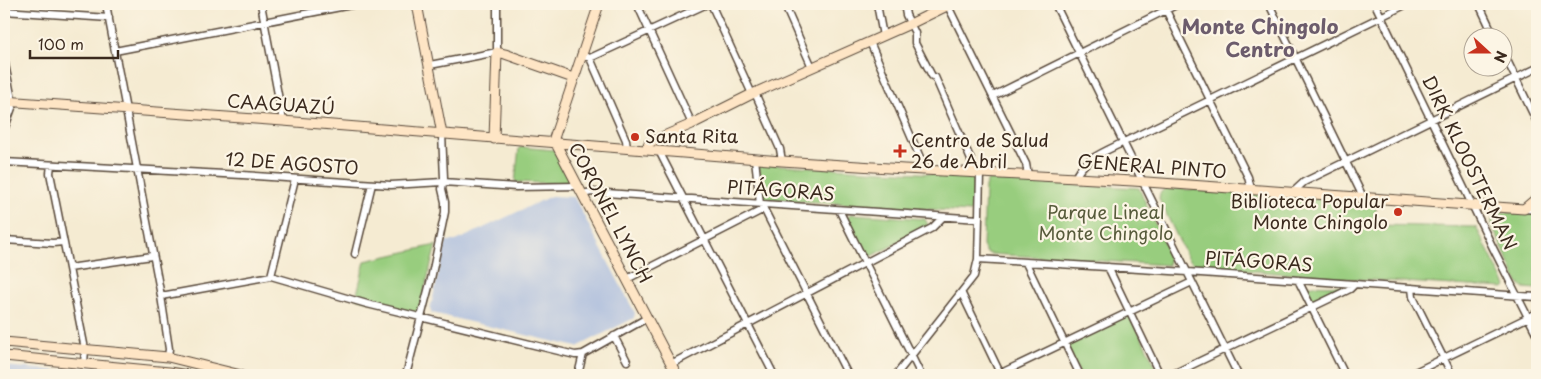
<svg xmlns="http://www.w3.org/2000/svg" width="1541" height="379" font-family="'Playpen Sans',sans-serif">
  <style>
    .industrial { fill: #b7c5de }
    .green { fill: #98cd7e; stroke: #6a7c4e }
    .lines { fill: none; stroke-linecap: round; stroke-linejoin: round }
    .street-casing { stroke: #574739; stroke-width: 9 }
    .secondary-casing { stroke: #574739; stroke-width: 11 }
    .street { stroke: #fff; stroke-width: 6 }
    .secondary { stroke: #fee5c5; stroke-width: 9 }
    .poi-dot { fill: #c8321e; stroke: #fcf5e5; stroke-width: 2 }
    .labels { text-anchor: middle; stroke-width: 4.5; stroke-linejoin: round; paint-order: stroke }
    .street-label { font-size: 18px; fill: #3b2a1e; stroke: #fcf5e5 }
    .poi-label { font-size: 18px; fill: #3b2a1e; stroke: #fcf5e5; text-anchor: start }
    .park-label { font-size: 18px; fill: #575b3b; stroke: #fcf5e5 }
    .quarter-label { font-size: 20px; font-weight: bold; fill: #6c5c6c; stroke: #fcf5e5 }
  </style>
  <rect width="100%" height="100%" fill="#fcf5e5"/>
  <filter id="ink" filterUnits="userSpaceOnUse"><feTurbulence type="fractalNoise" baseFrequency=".02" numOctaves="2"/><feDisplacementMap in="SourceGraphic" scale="10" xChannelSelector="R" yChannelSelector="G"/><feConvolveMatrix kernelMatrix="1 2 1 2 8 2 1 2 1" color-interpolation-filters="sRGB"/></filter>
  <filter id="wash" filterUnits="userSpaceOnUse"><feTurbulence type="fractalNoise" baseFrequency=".0096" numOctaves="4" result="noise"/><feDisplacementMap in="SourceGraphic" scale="20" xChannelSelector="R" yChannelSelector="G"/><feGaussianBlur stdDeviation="1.12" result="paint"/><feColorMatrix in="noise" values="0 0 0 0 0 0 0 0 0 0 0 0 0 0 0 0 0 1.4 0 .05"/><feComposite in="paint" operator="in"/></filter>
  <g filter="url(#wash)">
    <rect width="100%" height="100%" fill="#f5ebd2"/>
    <!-- industrial -->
    <path class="industrial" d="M551,196L574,197L635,313L634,318L577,347L432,313L430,310L446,241H456Z
      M4,366L107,375H4Z"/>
    <!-- green -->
    <path class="green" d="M521,147L554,150L571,183L569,184L515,182L519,148Z
      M761,164L970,176L974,180V208L970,212L768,199L764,196L762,193L759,165Z
      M988,180L1139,188L1169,254L1168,265L990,254L986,252L983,246L985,187Z
      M1166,188L1324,199L1376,206L1375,225L1476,227L1506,286L1504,288L1320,277L1198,266L1188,259L1159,199L1160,193Z
      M1497,212L1537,214V289L1524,288L1518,283L1492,225V220Z
      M853,214L925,219L928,225L927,228L866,259L847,222L849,215Z
      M436,245L420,308L415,313L356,298L365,261Z
      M1304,285L1343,286L1315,300H1312Z
      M1129,312L1160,375H1080L1065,343Z"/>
  </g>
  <g filter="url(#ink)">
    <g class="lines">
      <!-- street casing -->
      <g class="street-casing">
        <path id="street" d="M106,4L161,296L169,349L168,357
          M261,4L283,121
          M637,4L692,124
          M711,4L752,94
          M784,4L812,67
          M877,4L883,36
          M904,4L906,15L915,33V43L932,76L935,77L971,160L972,172
          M947,4L1026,164L1028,175
          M1055,4L1238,375
          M1163,4L1248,177L1251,189
          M1269,4L1363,197
          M1375,4L1493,248L1537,335
          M1479,4L1495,38
          M4,11L109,18
          M870,42L922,162L923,170
          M115,51L356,4
          M1504,54L1537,122
          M581,55L590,58L707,4
          M590,58L626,140L627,149
          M4,59L13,105L4,130
          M430,65L497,52V4
          M755,93L780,149L782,161
          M993,96L1178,4
          M659,151L774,375
          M755,159L760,204L764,209L848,375
          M4,162L242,175L391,185L443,182L516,187L578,186
          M51,165L50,173L85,349L84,364
          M1075,178C1083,159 1106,151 1124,142L1407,4
          M1292,193L1304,182L1537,68
          M582,194L592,192L979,219
          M1524,209L1537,210
          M839,210L921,375
          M4,240L53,243L63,242
          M355,254L372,184
          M978,259L1187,272L1537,297
          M1026,263L1080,375
          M1108,267L1160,375
          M69,268L152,256
          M271,276L295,179
          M627,279L764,209
          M1298,280L1345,375
          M1412,288L1413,297L1452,375
          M962,294L1001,375
          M161,296L271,276L367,304L575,355L583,354
          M614,336L627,361
          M671,364L932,228L943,217
          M406,375L431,279L445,212V202L442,189L444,178L442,134
          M578,375L583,354L647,318
          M896,375L974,276L978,259L980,173
          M997,375L1192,282
          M1171,375L1350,289L1355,284
          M1409,375L1537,313"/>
      </g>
      <!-- secondary casing -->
      <g class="secondary-casing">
        <path id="secondary" d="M417,4L442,134
          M599,4L554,138L556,144L677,375
          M4,101L283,121L782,161L904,169L1133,181L1524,209L1537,198
          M494,139L497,52L505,54L573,78
          M646,150L649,143L657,139L692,124L752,94L910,24L951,4
          M4,342L168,357L241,375
          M4,356L169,372L188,375"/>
      </g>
      <!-- street -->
      <use href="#street" class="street"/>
      <!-- secondary -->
      <use href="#secondary" class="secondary"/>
    </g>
  </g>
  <!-- markers -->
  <g class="poi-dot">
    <circle cx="635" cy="137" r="5"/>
    <path d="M897.5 143.5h5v5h5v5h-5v5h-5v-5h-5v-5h5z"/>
    <circle cx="1398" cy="212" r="5"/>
  </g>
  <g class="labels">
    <!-- street labels -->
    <g class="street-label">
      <text transform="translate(281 105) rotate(4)" y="6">CAAGUAZÚ</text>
      <text transform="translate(1469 163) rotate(64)" y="6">DIRK KLOOSTERMAN</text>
      <text transform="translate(292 164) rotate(4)" y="6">12 DE AGOSTO</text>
      <text transform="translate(1152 167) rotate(4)" y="6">GENERAL PINTO</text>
      <text transform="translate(781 191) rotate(4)" y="6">PITÁGORAS</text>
      <text transform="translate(610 213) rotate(62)" y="6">CORONEL LYNCH</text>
      <text transform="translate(1259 262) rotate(4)" y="6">PITÁGORAS</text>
    </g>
    <!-- poi labels -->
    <g class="poi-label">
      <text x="645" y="143">Santa Rita</text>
      <text x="911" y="147">Centro de Salud<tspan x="911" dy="21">26 de Abril</tspan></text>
      <text x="1388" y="208" text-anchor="end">Biblioteca Popular<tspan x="1388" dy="21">Monte Chingolo</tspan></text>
    </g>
    <!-- park labels -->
    <g class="park-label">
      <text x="1106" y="219">Parque Lineal<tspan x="1106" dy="21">Monte Chingolo</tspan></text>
    </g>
    <!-- quarter labels -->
    <g class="quarter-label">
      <text x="1260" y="34">Monte Chingolo<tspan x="1260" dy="23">Centro</tspan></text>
    </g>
  </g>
  <!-- margin -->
  <rect width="1541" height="379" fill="none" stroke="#fcf5e5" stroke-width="20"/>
  <!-- north arrow -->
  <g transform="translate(1488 52) rotate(111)"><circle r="24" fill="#fcf5e5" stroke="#afa495"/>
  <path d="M0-4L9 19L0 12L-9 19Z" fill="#c8321e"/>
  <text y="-8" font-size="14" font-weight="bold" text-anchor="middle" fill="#3b2a1e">N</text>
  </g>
  <!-- scale -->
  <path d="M30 50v8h88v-8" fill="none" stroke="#3b2a1e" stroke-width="2.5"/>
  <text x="38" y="50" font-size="15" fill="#3b2a1e" stroke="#fcf5e5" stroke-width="4" paint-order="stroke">100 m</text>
</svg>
